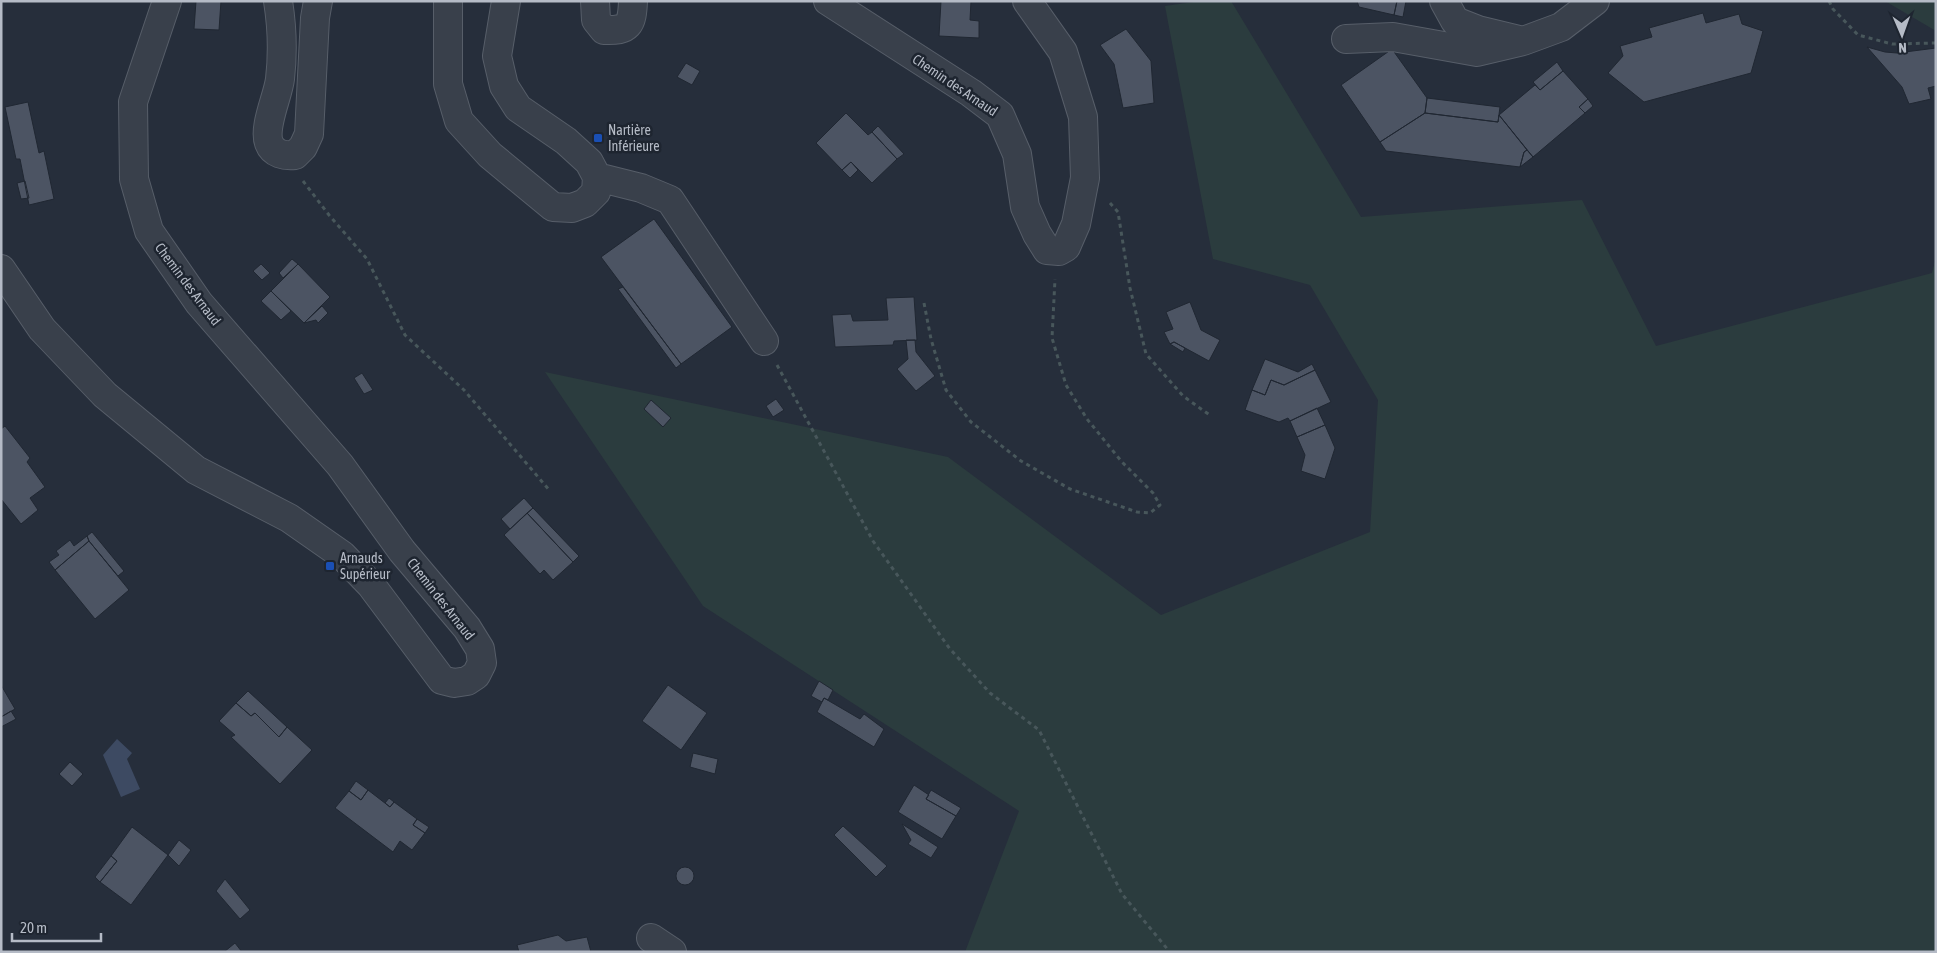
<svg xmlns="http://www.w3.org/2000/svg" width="1937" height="953" font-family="'Asap Condensed',sans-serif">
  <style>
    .green { fill: #2b3c3e }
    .water { fill: #3d4a62 }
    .building { fill: #4c5463; stroke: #202732 }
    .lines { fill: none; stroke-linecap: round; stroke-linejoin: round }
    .minor-casing { stroke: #575e69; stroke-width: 30 }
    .path { stroke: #48575b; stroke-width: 3; stroke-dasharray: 4 4; stroke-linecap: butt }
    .minor { stroke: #39404b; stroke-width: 28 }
    .transit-dot { fill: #1a4fb4; stroke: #1e2530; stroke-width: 2 }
    .labels { text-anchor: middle; stroke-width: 5; stroke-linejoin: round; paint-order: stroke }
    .street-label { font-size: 14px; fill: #b5bbc6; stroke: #1e2530 }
    .poi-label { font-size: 14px; fill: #b5bbc6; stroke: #1e2530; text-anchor: start }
  </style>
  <rect width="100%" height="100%" fill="#262e3b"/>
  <!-- green -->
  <path class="green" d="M1200,1H1231L1361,217L1582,200L1656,346L1932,273L1936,258V952H965L1019,811L703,606L545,372L948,457L1161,615L1370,532L1378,400L1310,285L1213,259L1165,6Z
    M1885,1H1936V31Z"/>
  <!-- water -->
  <path class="water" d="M117,739L132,753L127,759L140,789L121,797L103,755Z"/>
  <!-- building -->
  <path class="building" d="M196,1H221L219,30L194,29Z
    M941,1H971L970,20L979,21V38L939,36Z
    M1357,1H1397L1394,15L1359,7Z
    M1397,1H1406L1403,17L1394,15Z
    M1703,13L1706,23L1739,14L1742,24L1763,31L1751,73L1644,102L1608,73L1623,56L1620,46L1652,37L1649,28Z
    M1126,29L1151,61L1154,103L1123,108L1114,64L1100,45Z
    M1867,47L1885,52L1897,53L1936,48V86L1928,88L1931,99L1909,104L1902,87Z
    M1392,49L1427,98L1425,113L1380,142L1341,85Z
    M1557,62L1563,71L1540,90L1533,82Z
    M686,63L700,71L692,85L677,77Z
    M1563,71L1588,99L1579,107L1585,113L1533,157L1499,115L1535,85L1540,90Z
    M1427,98L1500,107L1498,122L1425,113Z
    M1588,99L1593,106L1585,113L1579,107Z
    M28,102L39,153L44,151L54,199L29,205L20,159H16L5,107Z
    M846,113L868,135L872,132L897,159L872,183L851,162L842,170L816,143Z
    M1425,113L1498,122L1499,115L1527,150L1524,152L1520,167L1386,151L1380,142Z
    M878,126L904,154L897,159L872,132Z
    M1527,150L1533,157L1520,167L1524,152Z
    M851,162L858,170L850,178L842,170Z
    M25,181L29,198L21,199L17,183Z
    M654,219L732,327L681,364L601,257Z
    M292,259L298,264L283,278L279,273Z
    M261,264L270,273L262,280L253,271Z
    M298,264L330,297L304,323L271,291Z
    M623,287L681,364L676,368L618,289Z
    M271,291L291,311L281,320L261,301Z
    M914,297L917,340L894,341L893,345L835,347L832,315L851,314L853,321L888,320L886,298Z
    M1190,302L1201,330L1220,340L1209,361L1174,342L1170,344L1164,332L1173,329L1166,312Z
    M322,306L328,313L318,323L316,320L304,323Z
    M906,340H915L916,352L935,376L916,391L897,369L908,359Z
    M1174,342L1185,348L1183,352L1170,344Z
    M1265,359L1298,372L1312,364L1315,370L1284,385L1271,380L1265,395L1252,390Z
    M1315,370L1331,402L1290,421L1288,418L1279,422L1245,410L1252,390L1265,395L1271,380L1284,385Z
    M362,373L373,390L364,394L354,378Z
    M776,399L784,410L773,417L766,406Z
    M651,400L671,418L663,427L644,409Z
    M1317,408L1325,425L1297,437L1290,421Z
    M1325,425L1335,448L1325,479L1301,471L1305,455L1297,437Z
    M5,426L30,458L27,462L45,487L30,498L38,510L21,524L1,499V429Z
    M524,498L533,508L510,529L501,519Z
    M533,508L579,556L573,562L527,513Z
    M527,513L573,562L553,580L544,570L540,574L504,535Z
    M92,532L124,571L118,576L89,541L87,536Z
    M87,536L89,541L55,570L49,562L59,555L56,551L70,540L74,546Z
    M89,541L129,590L95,619L55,570Z
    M819,681L833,690L828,700L824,698L822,702L811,696Z
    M1,685L15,709L1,717Z
    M668,685L707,713L681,750L642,721Z
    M248,691L287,727L279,737L255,713L251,716L236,703Z
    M824,698L860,719L864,714L884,729L874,747L817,712Z
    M236,703L251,716L255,713L279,737L287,727L312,750L280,784L231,737L235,735L219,721Z
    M11,711L16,719L1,727V717Z
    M693,753L718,759L715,774L690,767Z
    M70,762L83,774L72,786L59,774Z
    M356,781L368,790L361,800L349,791Z
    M914,785L929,795L926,799L956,816L942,839L898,812Z
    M368,790L390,807L394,802L417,819L413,825L425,833L412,850L400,841L393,852L335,808L349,791L361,800Z
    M931,790L961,808L956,816L926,799Z
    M389,798L394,802L390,807L385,803Z
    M417,819L429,827L425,833L413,825Z
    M902,824L938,847L931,858L908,844L911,840Z
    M843,826L887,866L876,877L834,835Z
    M132,827L168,855L131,905L100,882L117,861L111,856Z
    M179,840L191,850L179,866L168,855Z
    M111,856L117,861L100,882L95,877Z
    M676 876a9 9 0 1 1 18 0a9 9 0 1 1-18 0Z
    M225,879L250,910L240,919L216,891Z
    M558,935L566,941L587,937L591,952H519L517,945Z
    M235,943L242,952H224Z"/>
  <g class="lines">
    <!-- minor casing -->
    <g class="minor-casing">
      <path id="minor" d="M278,1C282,26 283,53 280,79C278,96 263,127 269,143C273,154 285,156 295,155L303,147L309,134L315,18L318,1
        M448,1V84L459,121L490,155L553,207L572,208L585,203L596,192L597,177L589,162L566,141L518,108L504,86L497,56L506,1
        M595,1L596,20L604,30C629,31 632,25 633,1
        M828,1L971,93L1000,115L1017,154L1025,207L1037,234L1047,250L1059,251L1066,247L1076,224L1085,178L1083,117L1063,52L1027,1
        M1444,1L1455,21L1478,30L1523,41L1561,27L1595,1
        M1346,39L1393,37L1477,52L1523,41
        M597,177L641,188L670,200L764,341
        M1,269L42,329L105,395L196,470L289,518L342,555L371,585L442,680L454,683L467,681L476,675L482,663L480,649L467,628L402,551L340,465L199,303L149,231L134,179L133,102L167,1
        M651,938L672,952"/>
    </g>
    <!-- path -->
    <path class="path" d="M1829,1L1833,9L1858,35L1892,44L1936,43
      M303,181L329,215L367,259L405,335L464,390L550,491
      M1110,203L1118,212L1130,288L1146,354L1183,396L1211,416
      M924,303L931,339L946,390L971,422L1021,461L1070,489L1137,512L1150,513L1160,505L1153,493L1122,462L1087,419L1066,385L1052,338L1055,279
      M777,365L873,541L950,649L990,693L1039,730L1122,894L1169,951"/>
    <!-- minor -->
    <use href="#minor" class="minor"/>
  </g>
  <!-- markers -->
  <g class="transit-dot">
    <rect x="593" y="133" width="10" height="10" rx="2.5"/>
    <rect x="325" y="561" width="10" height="10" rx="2.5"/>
  </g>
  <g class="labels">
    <!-- street labels -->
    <g class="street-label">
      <text transform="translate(955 85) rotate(34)" y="5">Chemin des Arnaud</text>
      <text transform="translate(188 284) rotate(53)" y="5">Chemin des Arnaud</text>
      <text transform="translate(441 599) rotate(52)" y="5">Chemin des Arnaud</text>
    </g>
    <!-- poi labels -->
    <g class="poi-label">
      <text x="608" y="135">Nartière<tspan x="608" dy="16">Inférieure</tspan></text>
      <text x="340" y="563">Arnauds<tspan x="340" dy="16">Supérieur</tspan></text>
    </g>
  </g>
  <!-- border -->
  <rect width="1937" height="953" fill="none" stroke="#b5bbc6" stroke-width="5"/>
  <!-- north arrow -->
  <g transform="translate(1902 35) rotate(178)" stroke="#1e2530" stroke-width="4" paint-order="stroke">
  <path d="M0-4L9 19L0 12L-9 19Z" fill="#b5bbc6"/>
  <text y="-8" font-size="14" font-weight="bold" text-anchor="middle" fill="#b5bbc6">N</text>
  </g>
  <!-- scale -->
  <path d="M12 933v8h89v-8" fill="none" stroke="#b5bbc6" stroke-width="2.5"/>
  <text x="20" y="933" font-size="15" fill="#b5bbc6" stroke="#1e2530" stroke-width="4" paint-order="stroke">20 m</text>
</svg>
